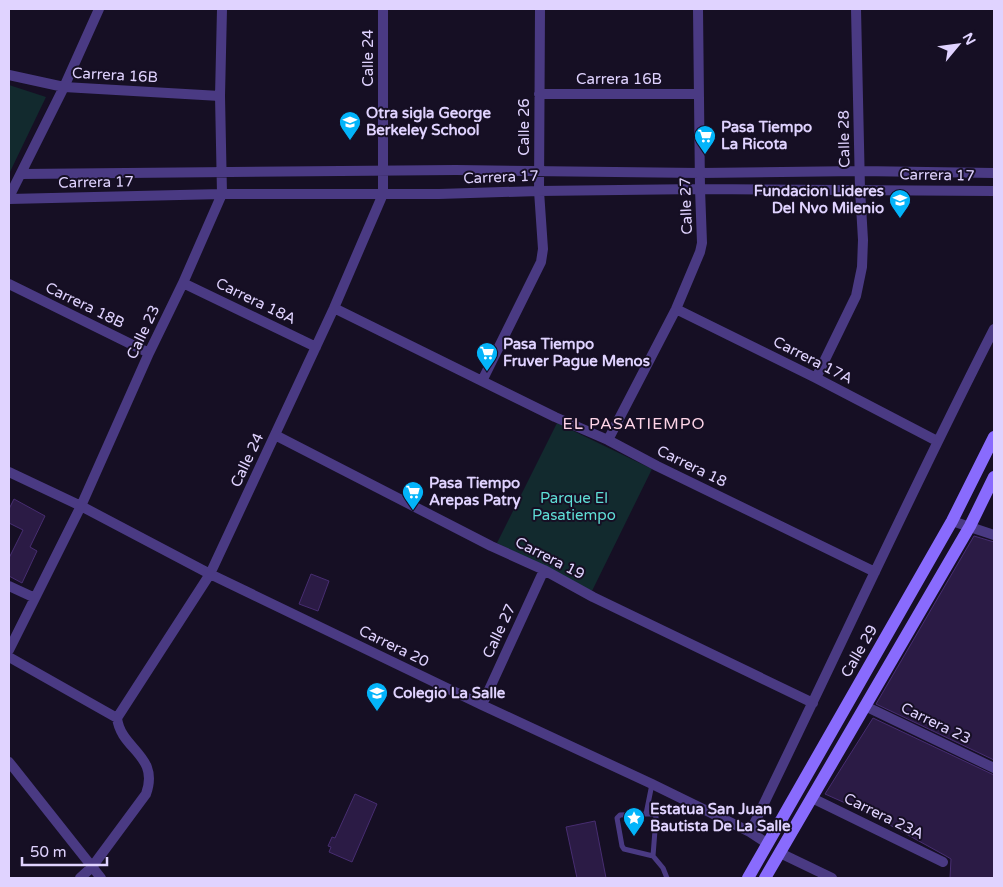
<svg xmlns="http://www.w3.org/2000/svg" width="1003" height="887" font-family="'Varela Round',sans-serif">
  <style>
    .green { fill: #122a2e }
    .building { fill: #2b1b45; stroke: #472d71 }
    .lines { fill: none; stroke-linecap: round; stroke-linejoin: round }
    .lane { stroke: #4a3a83; stroke-width: 5 }
    .street { stroke: #4a3a83; stroke-width: 10 }
    .secondary { stroke: #896bfd; stroke-width: 12 }
    .labels { text-anchor: middle; stroke-width: 4; stroke-linejoin: round; paint-order: stroke }
    .street-label { font-size: 15px; fill: #e0d3ff; stroke: #160f24 }
    .poi-label { font-size: 15px; font-weight: bold; fill: #e0d3ff; stroke: #160f24; text-anchor: start }
    .park-label { font-size: 15px; fill: #5fded6; stroke: #160f24 }
    .neighbourhood-label { font-size: 16px; letter-spacing: 1px; fill: #ffd5e8; stroke: #160f24 }
  </style>
  <rect width="100%" height="100%" fill="#160f24"/>
  <!-- green -->
  <path class="green" d="M9,85L46,97L9,174Z
    M557,423L652,469L592,591L497,543Z"/>
  <!-- building -->
  <path class="building" d="M14,499L45,516L30,547L37,551L22,583L9,576V558L23,530L9,523V509Z
    M974,536L994,542V760L876,704Z
    M311,574L329,581L318,611L299,604Z
    M873,718L994,775V878H950L951,859L946,856L888,824V822L825,794Z
    M355,794L377,804L352,862L329,852L331,847L328,846L332,837L335,838Z
    M595,821L606,878H577L566,827Z"/>
  <g class="lines">
    <!-- lane -->
    <path class="lane" d="M652,784L646,814L620,815L617,818L622,846L624,849L653,856
      M646,814H654L656,817L653,856L663,868L667,878"/>
    <!-- street -->
    <path class="street" d="M9,75L64,87L220,96
      M539,94H698
      M21,174L456,170L700,173L860,171L994,173
      M9,197L64,87L99,9
      M9,199L222,194H439L539,191L700,189L994,191
      M183,283L316,347
      M9,284L149,353
      M334,308L555,417L608,440L657,466L875,572
      M676,309L816,378L937,441
      M816,378L856,296L862,267L863,240L860,189L856,9
      M482,381L541,262L543,249L539,191L540,9
      M275,435L491,546L544,570L593,597L813,703
      M608,440L676,309L700,252L702,243L700,189L698,9
      M9,472L81,506L210,574L482,705L652,784L750,832L768,844
      M952,521L994,535
      M9,586L35,598
      M9,650L81,506L149,353L183,283L222,194L220,96L222,9
      M9,657L117,718
      M482,705L544,570
      M865,706L994,768
      M9,762L101,878
      M812,798L943,862
      M750,832C832,665 909,495 994,329
      M780,853L832,878
      M80,878L92,867L146,794C160,755 121,750 117,718L210,574L334,308L383,194V9"/>
    <!-- secondary -->
    <path class="secondary" d="M748,878L952,521L994,437
      M765,878L970,526L994,477"/>
  </g>
  <!-- icons -->
  <defs>
    <g id="school-pin" transform="scale(1.125)"><path d="M0 17L-7.5 6A9.5 9.5 0 1 1 7.5 6Z" fill="#03b4fa" stroke="#160f24"/><path d="M0-5L7-2L0 1L-7-2ZM-4 1L0 2.5L4 1V4Q0 6-4 4Z" fill="#fff"/></g>
    <g id="supermarket-pin" transform="scale(1.125)"><path d="M0 17L-7.5 6A9.5 9.5 0 1 1 7.5 6Z" fill="#03b4fa" stroke="#160f24"/><path d="M-6-5.5h2.5l.6 2H6L4.5 2H-2.5L-4.4-4H-6ZM-1.5 3.2a1.3 1.3 0 1 0 .1 0ZM3 3.2a1.3 1.3 0 1 0 .1 0Z" fill="#fff"/></g>
    <g id="sight-pin" transform="scale(1.125)"><path d="M0 17L-7.5 6A9.5 9.5 0 1 1 7.5 6Z" fill="#03b4fa" stroke="#160f24"/><path d="M0-6L1.8-2.2L6-1.7L2.9 1.2L3.7 5.4L0 3.3L-3.7 5.4L-2.9 1.2L-6-1.7L-1.8-2.2Z" fill="#fff"/></g>
  </defs>
  <g fill-rule="evenodd">
    <use href="#school-pin" x="350" y="122"/>
    <use href="#supermarket-pin" x="705" y="136"/>
    <use href="#school-pin" x="900" y="200"/>
    <use href="#supermarket-pin" x="487" y="353"/>
    <use href="#supermarket-pin" x="413" y="492"/>
    <use href="#school-pin" x="377" y="693"/>
    <use href="#sight-pin" x="634" y="818"/>
  </g>
  <g class="labels">
    <!-- street labels -->
    <g class="street-label">
      <text transform="translate(368 58) rotate(-90)" y="5">Calle 24</text>
      <text transform="translate(115 75) rotate(3)" y="5">Carrera 16B</text>
      <text x="619" y="84">Carrera 16B</text>
      <text transform="translate(524 127) rotate(-90)" y="5">Calle 26</text>
      <text transform="translate(844 139) rotate(-91)" y="5">Calle 28</text>
      <text transform="translate(937 175) rotate(1)" y="5">Carrera 17</text>
      <text transform="translate(501 177) rotate(-2)" y="5">Carrera 17</text>
      <text transform="translate(96 182) rotate(-1)" y="5">Carrera 17</text>
      <text transform="translate(686 206) rotate(-92)" y="5">Calle 27</text>
      <text transform="translate(256 301) rotate(26)" y="5">Carrera 18A</text>
      <text transform="translate(85 305) rotate(26)" y="5">Carrera 18B</text>
      <text transform="translate(143 332) rotate(-65)" y="5">Calle 23</text>
      <text transform="translate(813 360) rotate(27)" y="5">Carrera 17A</text>
      <text transform="translate(247 460) rotate(-65)" y="5">Calle 24</text>
      <text transform="translate(692 466) rotate(26)" y="5">Carrera 18</text>
      <text transform="translate(550 558) rotate(27)" y="5">Carrera 19</text>
      <text transform="translate(499 631) rotate(-65)" y="5">Calle 27</text>
      <text transform="translate(394 646) rotate(26)" y="5">Carrera 20</text>
      <text transform="translate(859 651) rotate(-60)" y="5">Calle 29</text>
      <text transform="translate(936 723) rotate(26)" y="5">Carrera 23</text>
      <text transform="translate(884 816) rotate(26)" y="5">Carrera 23A</text>
    </g>
    <!-- poi labels -->
    <g class="poi-label">
      <text x="366" y="118">Otra sigla George<tspan x="366" dy="17">Berkeley School</tspan></text>
      <text x="721" y="132">Pasa Tiempo<tspan x="721" dy="17">La Ricota</tspan></text>
      <text x="884" y="196" text-anchor="end">Fundacion Lideres<tspan x="884" dy="17">Del Nvo Milenio</tspan></text>
      <text x="503" y="349">Pasa Tiempo<tspan x="503" dy="17">Fruver Pague Menos</tspan></text>
      <text x="429" y="488">Pasa Tiempo<tspan x="429" dy="17">Arepas Patry</tspan></text>
      <text x="393" y="698">Colegio La Salle</text>
      <text x="650" y="814">Estatua San Juan<tspan x="650" dy="17">Bautista De La Salle</tspan></text>
    </g>
    <!-- park labels -->
    <g class="park-label">
      <text x="574" y="503">Parque El<tspan x="574" dy="17">Pasatiempo</tspan></text>
    </g>
    <!-- neighbourhood labels -->
    <g class="neighbourhood-label">
      <text x="634" y="429">EL PASATIEMPO</text>
    </g>
  </g>
  <!-- border -->
  <rect width="1003" height="887" fill="none" stroke="#e0d3ff" stroke-width="20"/>
  <!-- north arrow -->
  <g transform="translate(958 45) rotate(61)" stroke="#160f24" stroke-width="4" paint-order="stroke">
  <path d="M0-4L9 19L0 12L-9 19Z" fill="#e0d3ff"/>
  <text y="-8" font-size="14" font-weight="bold" text-anchor="middle" fill="#e0d3ff">N</text>
  </g>
  <!-- scale -->
  <path d="M22 857v8h85v-8" fill="none" stroke="#e0d3ff" stroke-width="2.5"/>
  <text x="30" y="857" font-size="15" fill="#e0d3ff" stroke="#160f24" stroke-width="4" paint-order="stroke">50 m</text>
</svg>
